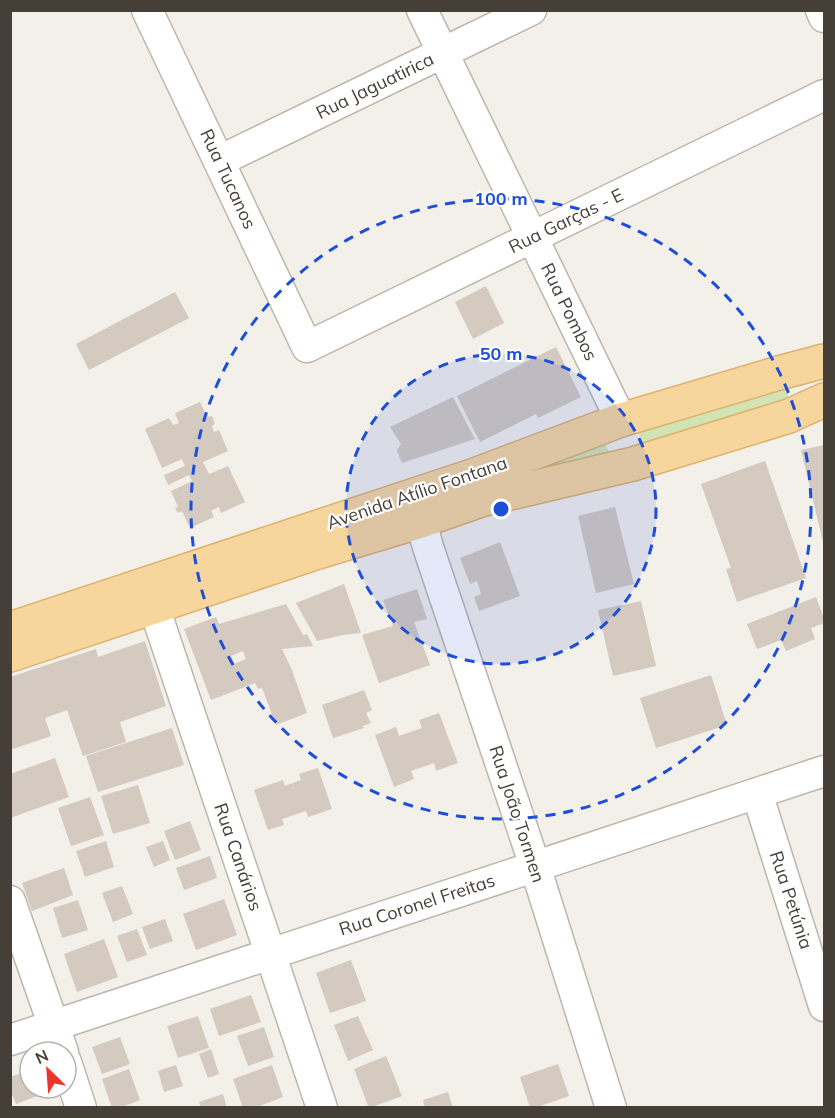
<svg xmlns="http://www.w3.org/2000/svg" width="835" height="1118" font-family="Mulish,sans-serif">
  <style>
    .green { fill: #d3e4b4 }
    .building { fill: #d4cabf; fill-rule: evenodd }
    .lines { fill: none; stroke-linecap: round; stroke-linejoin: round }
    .minor-casing { stroke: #beb6ac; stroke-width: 33 }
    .major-casing { stroke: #dbb26e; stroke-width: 36 }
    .minor { stroke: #fff; stroke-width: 30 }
    .major { stroke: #f7d69e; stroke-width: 33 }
    .ring { fill: none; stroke: #1d4ed8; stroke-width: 3; stroke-dasharray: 10 8 }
    .labels { text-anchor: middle; stroke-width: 4.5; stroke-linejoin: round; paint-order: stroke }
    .street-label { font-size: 18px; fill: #463f38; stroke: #fff }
    .centre { fill: #1d4ed8; stroke: #fff; stroke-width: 3 }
    .ring-label { font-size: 18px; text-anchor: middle; font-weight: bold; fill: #1d4ed8; stroke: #fff; stroke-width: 4.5; stroke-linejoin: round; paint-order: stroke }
  </style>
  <rect width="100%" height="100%" fill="#f3efe9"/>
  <!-- green -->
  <path class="green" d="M785,386L788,390V399L643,445L638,434V427Z
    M605,436V444L612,458L497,481Z"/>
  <!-- building -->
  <path class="building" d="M486,286L504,323L473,339L455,302Z
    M175,292L189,318L89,370L76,344Z
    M556,347L581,397L538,418L536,414L480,442L457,396Z
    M453,397L475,439L402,463L397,450L401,444L390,427Z
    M200,402L207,417L212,416L215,424L212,426L214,432L219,430L228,451L203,462L209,474L228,466L245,502L221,513L219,507L211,511L214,517L190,528L182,511L178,513L175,508L178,507L171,491L192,481L189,475L168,485L164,475L185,466L182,459L162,468L145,429L169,418L173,425L179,423L175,413Z
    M824,445V546L801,450Z
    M765,461L806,578L737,602L726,569L731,568L701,484Z
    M615,507L634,584L596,593L578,516Z
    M500,542L520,596L479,611L474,597L481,594L477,581L470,584L460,558Z
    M344,584L361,633L343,635L317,641L296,603Z
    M417,589L427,619L414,622L430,665L379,683L362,635L393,626L383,600Z
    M816,597L824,618V623L811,628L815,639L786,651L781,640L757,649L747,624Z
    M641,601L656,666L613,676L598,610Z
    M286,604L303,635L307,634L313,646L282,649L292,670L307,713L276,725L262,688L258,689L255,683L211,700L184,629L216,617L219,624ZM243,651L246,659L234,664L231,656Z
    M145,641L166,706L120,722L126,742L83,756L67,710L45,718L51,736L10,750V677L96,649L98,657Z
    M711,675L727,725L656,748L640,698Z
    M364,690L372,710L366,713L371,723L363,726L364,728L333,738L322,705Z
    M439,713L458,763L436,771L434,763L411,771L414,779L394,787L375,735L396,727L399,736L422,728L419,720Z
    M172,728L184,765L98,792L86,756Z
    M55,758L69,797L10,818V774Z
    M318,768L332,809L308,817L306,811L282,819L284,825L268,830L254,790L283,780L285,786L301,780L299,774Z
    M138,785L150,823L113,834L101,796Z
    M90,797L104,835L71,846L58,808Z
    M190,821L201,850L175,860L164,831Z
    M106,841L114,867L85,877L76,851Z
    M163,841L170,860L154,867L146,847Z
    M210,856L217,878L184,890L176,868Z
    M64,868L73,895L32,911L22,883Z
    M122,886L133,914L113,922L102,893Z
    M224,899L237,935L196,950L183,914Z
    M78,900L88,930L62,938L53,908Z
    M165,919L173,941L150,949L142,927Z
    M137,929L147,955L127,962L117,936Z
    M104,939L118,977L77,992L64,954Z
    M351,960L366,1001L330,1013L316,973Z
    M251,995L261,1022L219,1036L210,1009Z
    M198,1016L209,1048L178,1058L167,1026Z
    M358,1016L373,1050L348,1061L334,1025Z
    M264,1027L274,1057L248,1066L237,1036Z
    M120,1037L130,1064L102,1074L92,1047Z
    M211,1049L219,1074L208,1078L199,1054Z
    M386,1056L402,1096L369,1108L354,1069Z
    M558,1064L569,1096L535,1108H530L520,1077Z
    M176,1065L183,1086L164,1092L158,1071Z
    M272,1065L283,1097L254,1108H243L233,1079Z
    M129,1069L140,1100L119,1108H112L102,1079Z
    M30,1070V1088H37L40,1095L16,1104L10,1090V1077Z
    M448,1092L453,1108H425L423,1100Z
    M223,1094L227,1108H201L199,1102Z"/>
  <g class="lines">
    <!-- minor casing -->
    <g class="minor-casing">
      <path id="minor" d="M147,10L307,347L824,95
        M422,10L621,420
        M821,10L824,17
        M219,161L531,10
        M421,521L428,547L535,866L611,1108
        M154,607L322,1108
        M757,793L824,1006
        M10,901L63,1052
        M10,1040L824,771
        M66,1062L81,1108"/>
    </g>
    <!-- major casing -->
    <g class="major-casing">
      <path id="major" d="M10,629L472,476L621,420L779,373L824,361
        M10,655L318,552L421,521L481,500L633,464L789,416L824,400"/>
    </g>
    <!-- minor -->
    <use href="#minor" class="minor"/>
    <!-- major -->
    <use href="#major" class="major"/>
  </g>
  <!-- distance rings -->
  <circle cx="501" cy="509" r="155" fill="#1d4ed8" fill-opacity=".12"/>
  <g class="ring">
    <circle cx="501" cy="509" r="155"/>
    <circle cx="501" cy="509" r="310"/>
  </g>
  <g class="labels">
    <!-- street labels -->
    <g class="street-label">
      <text transform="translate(375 86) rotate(-26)" y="6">Rua Jaguatirica</text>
      <text transform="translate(228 179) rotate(65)" y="6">Rua Tucanos</text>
      <text transform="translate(566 221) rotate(-26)" y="6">Rua Garças - E</text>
      <text transform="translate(569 312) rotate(64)" y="6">Rua Pombos</text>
      <text transform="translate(417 493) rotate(-19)" y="6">Avenida Atílio Fontana</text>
      <text transform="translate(517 814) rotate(72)" y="6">Rua João Tormen</text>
      <text transform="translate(238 857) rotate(71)" y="6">Rua Canários</text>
      <text transform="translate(791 900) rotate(72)" y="6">Rua Petúnia</text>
      <text transform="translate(417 905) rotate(-18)" y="6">Rua Coronel Freitas</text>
    </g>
  </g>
  <circle cx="501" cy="509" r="9" class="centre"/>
  <g class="ring-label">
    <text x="501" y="205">100 m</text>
    <text x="501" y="360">50 m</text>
  </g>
  <!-- border -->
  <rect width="835" height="1118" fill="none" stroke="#463f38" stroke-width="24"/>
  <!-- north arrow -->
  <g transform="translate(48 1070) rotate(335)"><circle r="28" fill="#ffffff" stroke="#b5b2af" stroke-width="1.5"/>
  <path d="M0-4.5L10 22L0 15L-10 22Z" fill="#eb3528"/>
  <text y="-9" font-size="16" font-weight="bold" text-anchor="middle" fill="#463f38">N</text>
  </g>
</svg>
